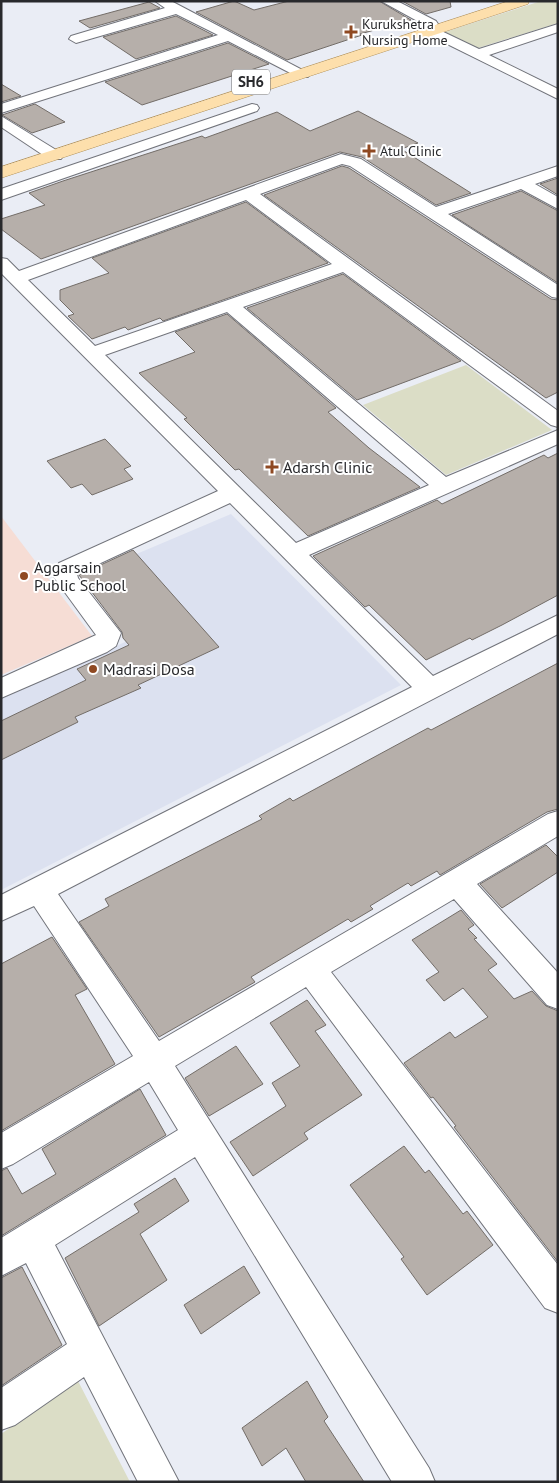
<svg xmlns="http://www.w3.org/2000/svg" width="559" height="1483" font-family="'PT Sans',sans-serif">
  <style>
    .built { fill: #dce1f0 }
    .education { fill: #f6ddd5 }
    .green { fill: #dbddc6 }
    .building { fill: #b6afaa; stroke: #736d68 }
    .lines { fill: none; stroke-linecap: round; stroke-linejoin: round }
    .minor-casing { stroke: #72747b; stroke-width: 2 }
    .primary-casing { stroke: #b2925b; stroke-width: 1 }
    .minor { fill: #fff; fill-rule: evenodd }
    .primary { fill: #fddfac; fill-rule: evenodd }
    .poi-dot { fill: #8f4922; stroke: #fff; stroke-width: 2 }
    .labels { text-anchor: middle; stroke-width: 4; stroke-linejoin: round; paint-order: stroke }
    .far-poi-label { font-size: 14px; fill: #28292c; stroke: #fff; text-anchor: start }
    .shield { fill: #fff; stroke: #68696b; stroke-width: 1 }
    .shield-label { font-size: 15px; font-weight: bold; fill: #28292c }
    .poi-label { font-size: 16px; fill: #28292c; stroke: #fff; text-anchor: start }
  </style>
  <rect width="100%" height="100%" fill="#eaedf5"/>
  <!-- built -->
  <path class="built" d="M231,514L401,685L1,890V698L145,633L94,572Z"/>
  <!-- education -->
  <path class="education" d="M1,516L92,636L1,675Z"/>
  <!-- green -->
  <path class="green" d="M541,1H558V23L478,48L445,32Z
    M466,365L552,430L446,475L363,405Z
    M78,1381L130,1482H1V1434Z"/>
  <!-- building -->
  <path class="building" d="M234,1L254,10L289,1H379L411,20L360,34L362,35L287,60L196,12Z
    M402,1H450L451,7L426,14Z
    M149,2L160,8L90,28L79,21Z
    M176,16L213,35L136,59L103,37Z
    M228,43L269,64L142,105L105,82Z
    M1,84L21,96L1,102Z
    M35,104L65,122L32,133L2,115Z
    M358,111L418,143L401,149L471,193L436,205L362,157L340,152L41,259L1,229V219L45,205L29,193L63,181L202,136L205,138L277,112L310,131Z
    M342,166L349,168L551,299L558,300V392L546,398L264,195Z
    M558,178V195L540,184Z
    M521,191L558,211V283L452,215Z
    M246,202L328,263L163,321L160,318L128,330L125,327L92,339L68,316L74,314L60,300V290L109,273L92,258Z
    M343,274L461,361L357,400L247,308Z
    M227,314L336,408L328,412L369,448L420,487L308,536L239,469L235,470L184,419L187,418L139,373L195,352L175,332Z
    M105,439L131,466L124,469L133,479L92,495L82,484L71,488L47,461Z
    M558,453V595L502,625L472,640L470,638L426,660L369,605L365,607L313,556L437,500L442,504L544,455L548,458Z
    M133,550L219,647L138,685L141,688L75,717L78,722L1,760V721L86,680L77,669L129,645L123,638L122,632L79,575Z
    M558,663V809L547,812L440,875L437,871L411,886L408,883L370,906L373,909L351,922L348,919L251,977L255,982L159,1037L79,922L109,906L105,899L262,819L259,816L290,798L293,801L428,728L431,730Z
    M546,845L558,857V872L502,908L480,884Z
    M461,910L474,925L468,929L477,938L474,939L497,964L488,970L514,999L532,991L546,1006L558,1011V1262L454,1127L456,1126L433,1097L431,1098L404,1063L450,1032L455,1038L488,1017L463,988L444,1001L426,980L439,972L412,940Z
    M52,937L87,989L75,995L115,1064L1,1131V964Z
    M307,1000L326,1025L315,1031L362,1095L304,1133L308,1139L253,1176L230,1142L286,1106L272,1083L300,1066L270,1023Z
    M236,1046L263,1084L209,1116L185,1078Z
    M140,1089L166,1135L1,1236V1171L7,1168L22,1194L56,1174L42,1149Z
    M404,1146L425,1173L429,1170L463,1214L467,1211L493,1245L427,1295L401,1259L404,1257L350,1185Z
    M175,1178L189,1201L140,1234L167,1280L99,1326L65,1258L139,1212L134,1204Z
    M244,1266L260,1293L201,1334L184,1305Z
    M22,1267L62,1345L1,1386V1278Z
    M307,1381L328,1417L324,1421L364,1482H306L286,1448L262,1466L242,1428Z"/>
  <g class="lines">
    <!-- minor casing -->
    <g class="minor-casing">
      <path id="minor" d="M155,1H171L310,74L308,77H298L228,41L1,113V104L218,35L176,14L76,43L69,39L71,36L165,8Z
        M381,1H397L436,21L438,24L433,27L479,49L558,24V32L489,55L558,89V99L427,34L425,31L430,28Z
        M252,104L257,105L259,108L257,111L1,200V189Z
        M1,116L61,153L63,156L61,159H49L1,127Z
        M341,154L361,159L436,207L558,166V176L535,184L558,197V209L521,189L448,214L558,285V298L552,297L350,166L342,164L260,194L558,411V427L551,425L343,272L243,307L446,477L558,430V444L309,555L433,676L558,615V634L58,894L159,1041L548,814L558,811V836L477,884L558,973V1009L547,1005L454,899L331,972L558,1265V1313L545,1308L306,987L175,1066L429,1468L435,1482H392L195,1157L55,1245L179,1482H138L84,1377L15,1425L1,1430V1388L67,1344L26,1263L1,1276V1238L178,1130L149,1082L13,1164L1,1169V1133L133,1056L34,906L1,921V895L412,687L230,503L77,574L78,578L121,633L116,646L107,652L1,698V678L96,635L53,576L59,563L218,491L1,273V258L7,259L19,271ZM246,200L332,264L95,346L28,280ZM227,312L429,485L296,543L105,355Z"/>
    </g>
    <!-- primary casing -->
    <g class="primary-casing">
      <path id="primary" d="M509,1H529L528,4L1,178V167Z"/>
    </g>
    <!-- minor -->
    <use href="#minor" class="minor"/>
    <!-- primary -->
    <use href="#primary" class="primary"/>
  </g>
  <!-- markers -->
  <g class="poi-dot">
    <path d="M348.5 24.5h5v5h5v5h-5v5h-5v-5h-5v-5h5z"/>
    <path d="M366.5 143.5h5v5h5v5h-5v5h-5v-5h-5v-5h5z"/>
    <path d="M269.5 459.5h5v5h5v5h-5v5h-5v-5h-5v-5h5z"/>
    <circle cx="24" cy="576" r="5"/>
    <circle cx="93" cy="669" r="5"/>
  </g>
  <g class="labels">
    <!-- far-poi labels -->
    <g class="far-poi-label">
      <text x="362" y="29">Kurukshetra<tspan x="362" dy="16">Nursing Home</tspan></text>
      <text x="380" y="156">Atul Clinic</text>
    </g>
    <!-- shield labels -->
    <rect class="shield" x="232" y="69.5" width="38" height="25" rx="4"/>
    <g class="shield-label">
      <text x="251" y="87">SH6</text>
    </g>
    <!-- poi labels -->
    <g class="poi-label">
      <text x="283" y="473">Adarsh Clinic</text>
      <text x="34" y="573">Aggarsain<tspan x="34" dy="18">Public School</tspan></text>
      <text x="103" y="675">Madrasi Dosa</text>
    </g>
  </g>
  <!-- border -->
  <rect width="559" height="1483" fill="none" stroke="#28292c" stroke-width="5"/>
</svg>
